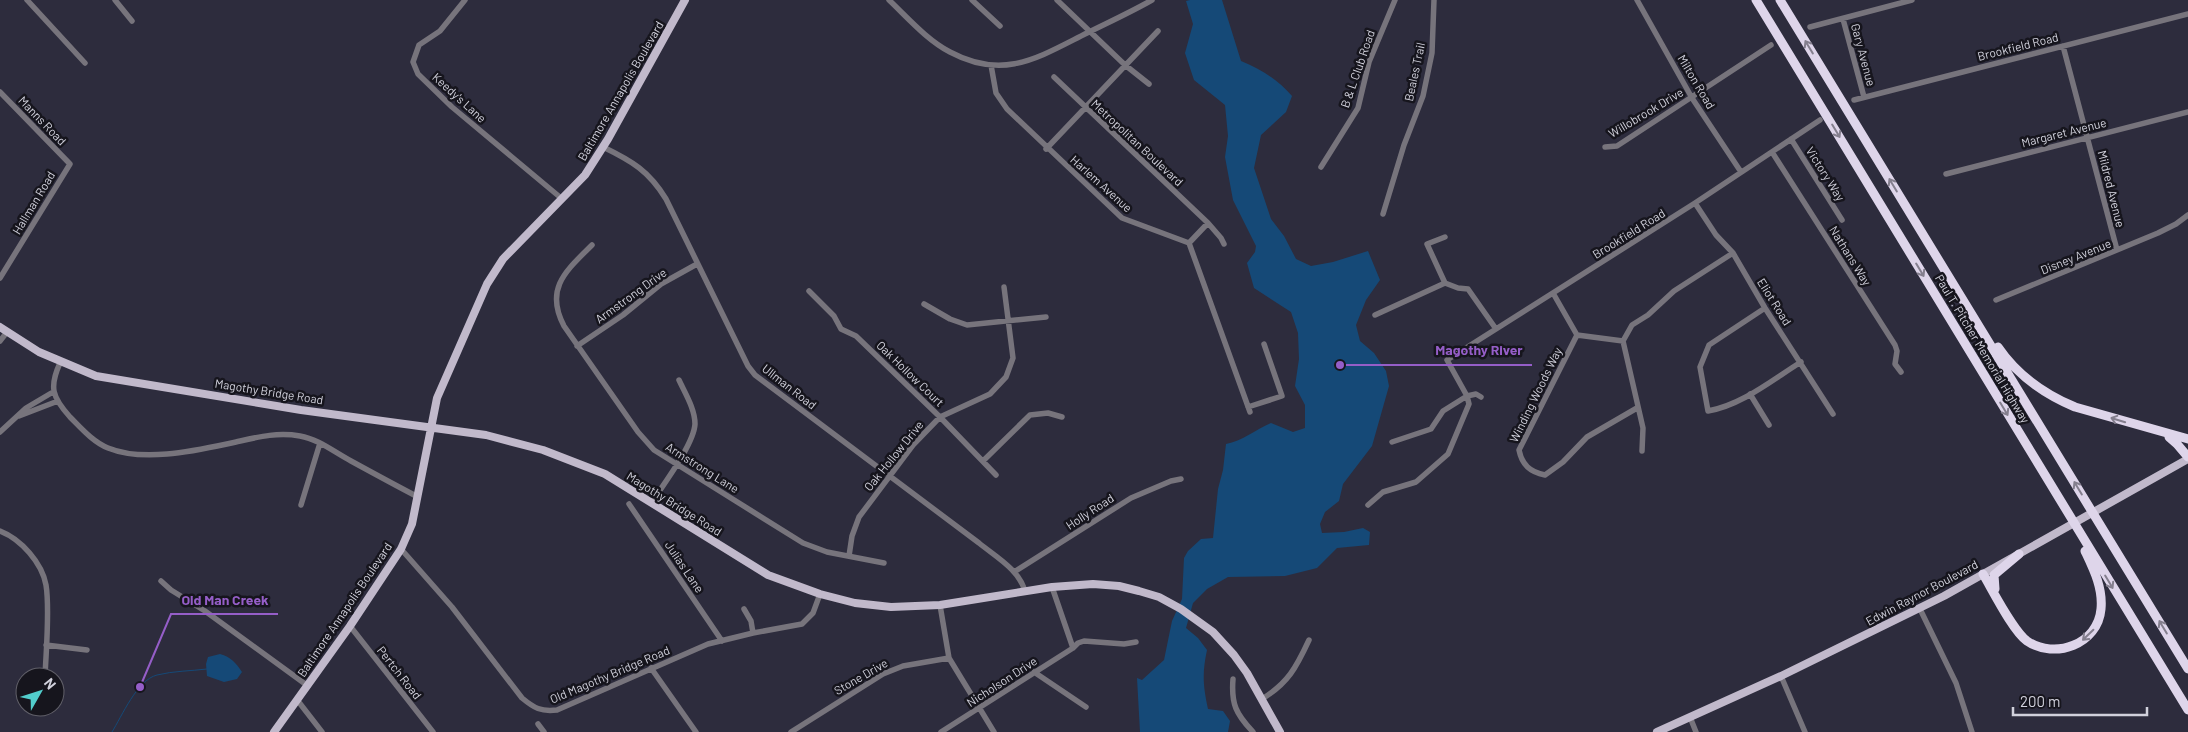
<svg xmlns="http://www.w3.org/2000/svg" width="2188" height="732" font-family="Barlow,sans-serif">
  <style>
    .water { fill: #154977 }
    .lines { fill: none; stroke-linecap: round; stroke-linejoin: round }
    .stream { stroke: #154977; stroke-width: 1 }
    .minor { stroke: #77747c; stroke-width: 5.5 }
    .major { stroke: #c1b9cb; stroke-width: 8 }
    .highway { stroke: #ded5ea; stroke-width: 9 }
    .oneway { stroke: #847f8e }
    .labels { text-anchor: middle; stroke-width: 5; stroke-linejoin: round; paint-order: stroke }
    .street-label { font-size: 12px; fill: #d1d1dc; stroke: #16151d }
    .leader { fill: none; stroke: #955ec8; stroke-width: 2 }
    .callout-dot { fill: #955ec8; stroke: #16151d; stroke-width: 2 }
    .callout-label { font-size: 14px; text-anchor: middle; font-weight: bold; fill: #955ec8; stroke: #16151d; stroke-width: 5; stroke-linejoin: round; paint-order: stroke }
  </style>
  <rect width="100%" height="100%" fill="#2d2c3d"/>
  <!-- water -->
  <path class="water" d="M1190,0H1222L1241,61C1262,70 1277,79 1292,96L1286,112L1261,135L1254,168L1271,219L1284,236L1296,259L1311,266L1333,262L1368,251L1380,280L1366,300L1356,325L1360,341L1374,353L1386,371L1389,386L1372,446L1343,484L1339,501L1325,512L1320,524L1322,533L1344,532L1363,528L1370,532L1369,545L1337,548L1317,568L1285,576L1228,577L1207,589L1193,603L1186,628L1198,638L1207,650C1202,673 1203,686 1208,709L1223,711L1230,721L1228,732H1140L1137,678L1142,680L1164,660L1172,621L1182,599L1184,558L1188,551L1201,539L1213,538L1218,489L1223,470L1226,444C1242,441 1255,430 1271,423L1293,432L1305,428V405L1295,386L1299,359L1298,333L1291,312L1254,288L1247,263L1255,252L1256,246L1233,200L1225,157L1228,136L1225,105L1194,80L1185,53L1193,24L1186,1Z
    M220,654C231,657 236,663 242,672L237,679L224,682L207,676L206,664L208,657Z"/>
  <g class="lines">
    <!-- stream -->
    <path class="stream" d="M112,732C122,716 137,680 157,675C173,671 191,671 207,669"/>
    <!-- minor -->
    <path class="minor" d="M27,0L85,63
      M115,0L132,21
      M465,0L440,31L419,45L413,62L418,74L452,107L561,198
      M889,0C908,18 927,40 950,52C1004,81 1039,57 1087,33C1109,22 1131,12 1152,0
      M972,0L1000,26
      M1057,0L1125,65L1149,84
      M1637,0L1692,98L1741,172
      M1843,19L1864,97
      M1810,27L1912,0
      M2063,46L2117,250
      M991,65L996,93L1007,109L1122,218L1189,243
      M1054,77L1208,223L1221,238L1224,244
      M0,92L70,164L0,278
      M1854,100L2188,14
      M1791,139L1842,220
      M603,147C632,161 649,171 666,199L748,366L755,375L979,543C996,557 1020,570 1025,592
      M1605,147L1617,146L1771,45
      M1046,149L1158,31
      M1772,152L1895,345L1897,351L1895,364L1901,372
      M1321,167L1358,108L1369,62L1395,0
      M1946,174L2188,112
      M1695,203L1716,235L1733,253L1765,308L1833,414
      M1383,214L1404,145L1423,96L1432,53L1434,0
      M1445,237L1427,244L1445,283L1458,288L1468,289L1496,329
      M1189,243L1250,412
      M1189,243L1208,223
      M592,245C567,270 544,288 564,326L638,432L654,450L803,543L827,552L884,563
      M809,291L834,316L841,329L856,336L940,417L996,475
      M1553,293L1577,335L1519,450C1522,465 1530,472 1545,475L1563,462L1587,437L1637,408
      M1996,300L2158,233L2176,224L2188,215
      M924,304L950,319L967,325L1046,317
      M1765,308L1709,345L1700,367L1708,411C1742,405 1772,380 1801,362
      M1375,315L1445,283
      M1577,335L1623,341
      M0,341L7,332
      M577,346L623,315L661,284L697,264
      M60,363C49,387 52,397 70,417C81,428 93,442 108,448C145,463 198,450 236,442C258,437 277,432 300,436C318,439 334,452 351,461C373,473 395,485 418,497
      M1750,394L1769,425
      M1248,407L1282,396L1264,344
      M19,416L58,401
      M0,432L26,408L53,392
      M1392,442L1431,429L1443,411L1467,396L1476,394L1481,397
      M1642,451L1643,428L1623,341L1632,325L1648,315L1674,291L1733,253
      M983,461L1030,415L1048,413L1062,417
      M652,502C663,485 694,444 695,424C695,409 685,393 679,380
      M629,504L722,641
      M301,505L320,443
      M1368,505L1383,492L1416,482L1448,454L1469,404L1467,396L1447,360L1695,203L1820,120
      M0,531C21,539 42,563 46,585C50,609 46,651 45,677
      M401,549L452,607L522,698C534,708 541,712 557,710L708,644L753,633L802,624L813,613L820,594
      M849,556L852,536L859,517L913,445L940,417L990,394L1006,377L1013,358L1004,287
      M1014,572L1131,498L1171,481L1181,479
      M161,581L171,590L205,611L308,686
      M1052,587L1073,648L1078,643L1084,641L1124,644L1136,642
      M940,605L949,658L994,732
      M744,609L751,621L753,633
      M1920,609L1956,683L1972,732
      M350,626L433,732
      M46,645L87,650
      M651,668L696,732
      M1034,672L1086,707
      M1781,676L1805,732
      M1233,679C1231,704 1236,714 1253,732
      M1262,699C1288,683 1296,668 1309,640
      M298,701L322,732
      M1690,717L1696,732
      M538,724L544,732
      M791,732L883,674L903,666L949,658
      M941,732L1073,648"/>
    <!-- major -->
    <path class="major" d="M0,327L39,352L96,376L301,410L486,435L543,450L605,474L768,575L820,594L855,603L891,607L940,605L1052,587L1093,584L1119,586L1139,591L1159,597L1181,609L1213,632L1234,655L1247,673L1280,732
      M274,732L350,626L401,549L412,524L437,398L487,284L503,259L585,175L608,139L685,0
      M1657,732L1781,676L1944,596L2188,459"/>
    <!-- highway -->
    <path class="highway" d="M1756,0L2188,710
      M1780,0L2188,669
      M1998,347C2017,375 2044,394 2075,407L2188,439
      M2169,437L2177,444L2188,457
      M1983,574C1993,591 2013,631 2027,641C2055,660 2098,644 2101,609C2103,588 2094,570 2085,551
      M1995,589L1994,575L2019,554"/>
  </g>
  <!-- one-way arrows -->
  <defs><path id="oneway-shaft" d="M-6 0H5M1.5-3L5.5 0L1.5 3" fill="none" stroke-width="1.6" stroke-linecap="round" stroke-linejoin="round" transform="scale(1.25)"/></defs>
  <g class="oneway">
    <use href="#oneway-shaft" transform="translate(1809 47) rotate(-121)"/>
    <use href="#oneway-shaft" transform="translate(1836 131) rotate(59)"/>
    <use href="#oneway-shaft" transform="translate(1893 185) rotate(-121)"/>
    <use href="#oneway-shaft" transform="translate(1920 270) rotate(59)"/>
    <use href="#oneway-shaft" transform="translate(2004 409) rotate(59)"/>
    <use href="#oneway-shaft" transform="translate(2118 420) rotate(-163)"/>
    <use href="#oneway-shaft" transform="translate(2078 488) rotate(-121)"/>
    <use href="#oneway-shaft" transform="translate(2109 582) rotate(59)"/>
    <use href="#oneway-shaft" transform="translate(2163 627) rotate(-121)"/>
    <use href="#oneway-shaft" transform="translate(2088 635) rotate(136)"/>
  </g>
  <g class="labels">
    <!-- street labels -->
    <g class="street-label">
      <text transform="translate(2018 47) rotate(-14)" y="4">Brookfield Road</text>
      <text transform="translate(1863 55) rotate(75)" y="4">Gary Avenue</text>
      <text transform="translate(1358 69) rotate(-71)" y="4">B &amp; L Club Road</text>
      <text transform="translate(1415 72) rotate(-78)" y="4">Beales Trail</text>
      <text transform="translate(1696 82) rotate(59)" y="4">Milton Road</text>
      <text transform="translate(621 91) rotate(-60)" y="4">Baltimore Annapolis Boulevard</text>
      <text transform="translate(459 98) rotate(42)" y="4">Keedy's Lane</text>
      <text transform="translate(1646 113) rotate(-31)" y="4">Willobrook Drive</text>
      <text transform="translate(42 121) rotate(46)" y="4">Manns Road</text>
      <text transform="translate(2064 133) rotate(-14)" y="4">Margaret Avenue</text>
      <text transform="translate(1137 143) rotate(43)" y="4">Metropolitan Boulevard</text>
      <text transform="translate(1825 174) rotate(58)" y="4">Victory Way</text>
      <text transform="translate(1101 184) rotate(42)" y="4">Harlem Avenue</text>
      <text transform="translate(2111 189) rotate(76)" y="4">Mildred Avenue</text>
      <text transform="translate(34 203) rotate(-59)" y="4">Hallman Road</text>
      <text transform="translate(1629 234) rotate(-32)" y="4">Brookfield Road</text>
      <text transform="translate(1850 256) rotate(58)" y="4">Nathans Way</text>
      <text transform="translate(2076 257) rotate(-22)" y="4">Disney Avenue</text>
      <text transform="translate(631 296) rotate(-36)" y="4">Armstrong Drive</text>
      <text transform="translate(1774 302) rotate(58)" y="4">Eliot Road</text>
      <text transform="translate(1982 349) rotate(59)" y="4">Paul T. Pitcher Memorial Highway</text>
      <text transform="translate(910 374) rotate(44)" y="4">Oak Hollow Court</text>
      <text transform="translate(789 387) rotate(38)" y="4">Ullman Road</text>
      <text transform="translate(269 392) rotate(9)" y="4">Magothy Bridge Road</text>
      <text transform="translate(1536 395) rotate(-64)" y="4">Winding Woods Way</text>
      <text transform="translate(894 456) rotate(-51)" y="4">Oak Hollow Drive</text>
      <text transform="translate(702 468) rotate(32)" y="4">Armstrong Lane</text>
      <text transform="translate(674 504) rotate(32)" y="4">Magothy Bridge Road</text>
      <text transform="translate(1090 512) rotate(-33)" y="4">Holly Road</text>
      <text transform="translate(684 567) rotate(56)" y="4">Julias Lane</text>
      <text transform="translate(1922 593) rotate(-28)" y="4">Edwin Raynor Boulevard</text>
      <text transform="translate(345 610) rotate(-56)" y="4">Baltimore Annapolis Boulevard</text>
      <text transform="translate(399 673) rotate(52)" y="4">Pertch Road</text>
      <text transform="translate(610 675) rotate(-23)" y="4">Old Magothy Bridge Road</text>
      <text transform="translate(861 677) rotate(-30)" y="4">Stone Drive</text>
      <text transform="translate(1002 682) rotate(-33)" y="4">Nicholson Drive</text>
    </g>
  </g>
  <!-- callouts -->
  <path class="leader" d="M1340 365L1425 365H1532M140 687L171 614H278"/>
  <g class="callout-dot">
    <circle cx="1340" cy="365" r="5"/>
    <circle cx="140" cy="687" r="5"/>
  </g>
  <g class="callout-label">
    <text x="1479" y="355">Magothy River</text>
    <text x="225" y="605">Old Man Creek</text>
  </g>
  <!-- north arrow -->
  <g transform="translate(40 692) rotate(51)"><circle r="24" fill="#16151d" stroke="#616069"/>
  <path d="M0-4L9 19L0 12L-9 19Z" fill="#52cdcc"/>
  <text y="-8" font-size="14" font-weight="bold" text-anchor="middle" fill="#d1d1dc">N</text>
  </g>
  <!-- scale -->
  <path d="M2013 707v8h134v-8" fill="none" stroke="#d1d1dc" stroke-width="2.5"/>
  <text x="2020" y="707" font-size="15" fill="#d1d1dc" stroke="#16151d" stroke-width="4" paint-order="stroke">200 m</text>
</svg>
